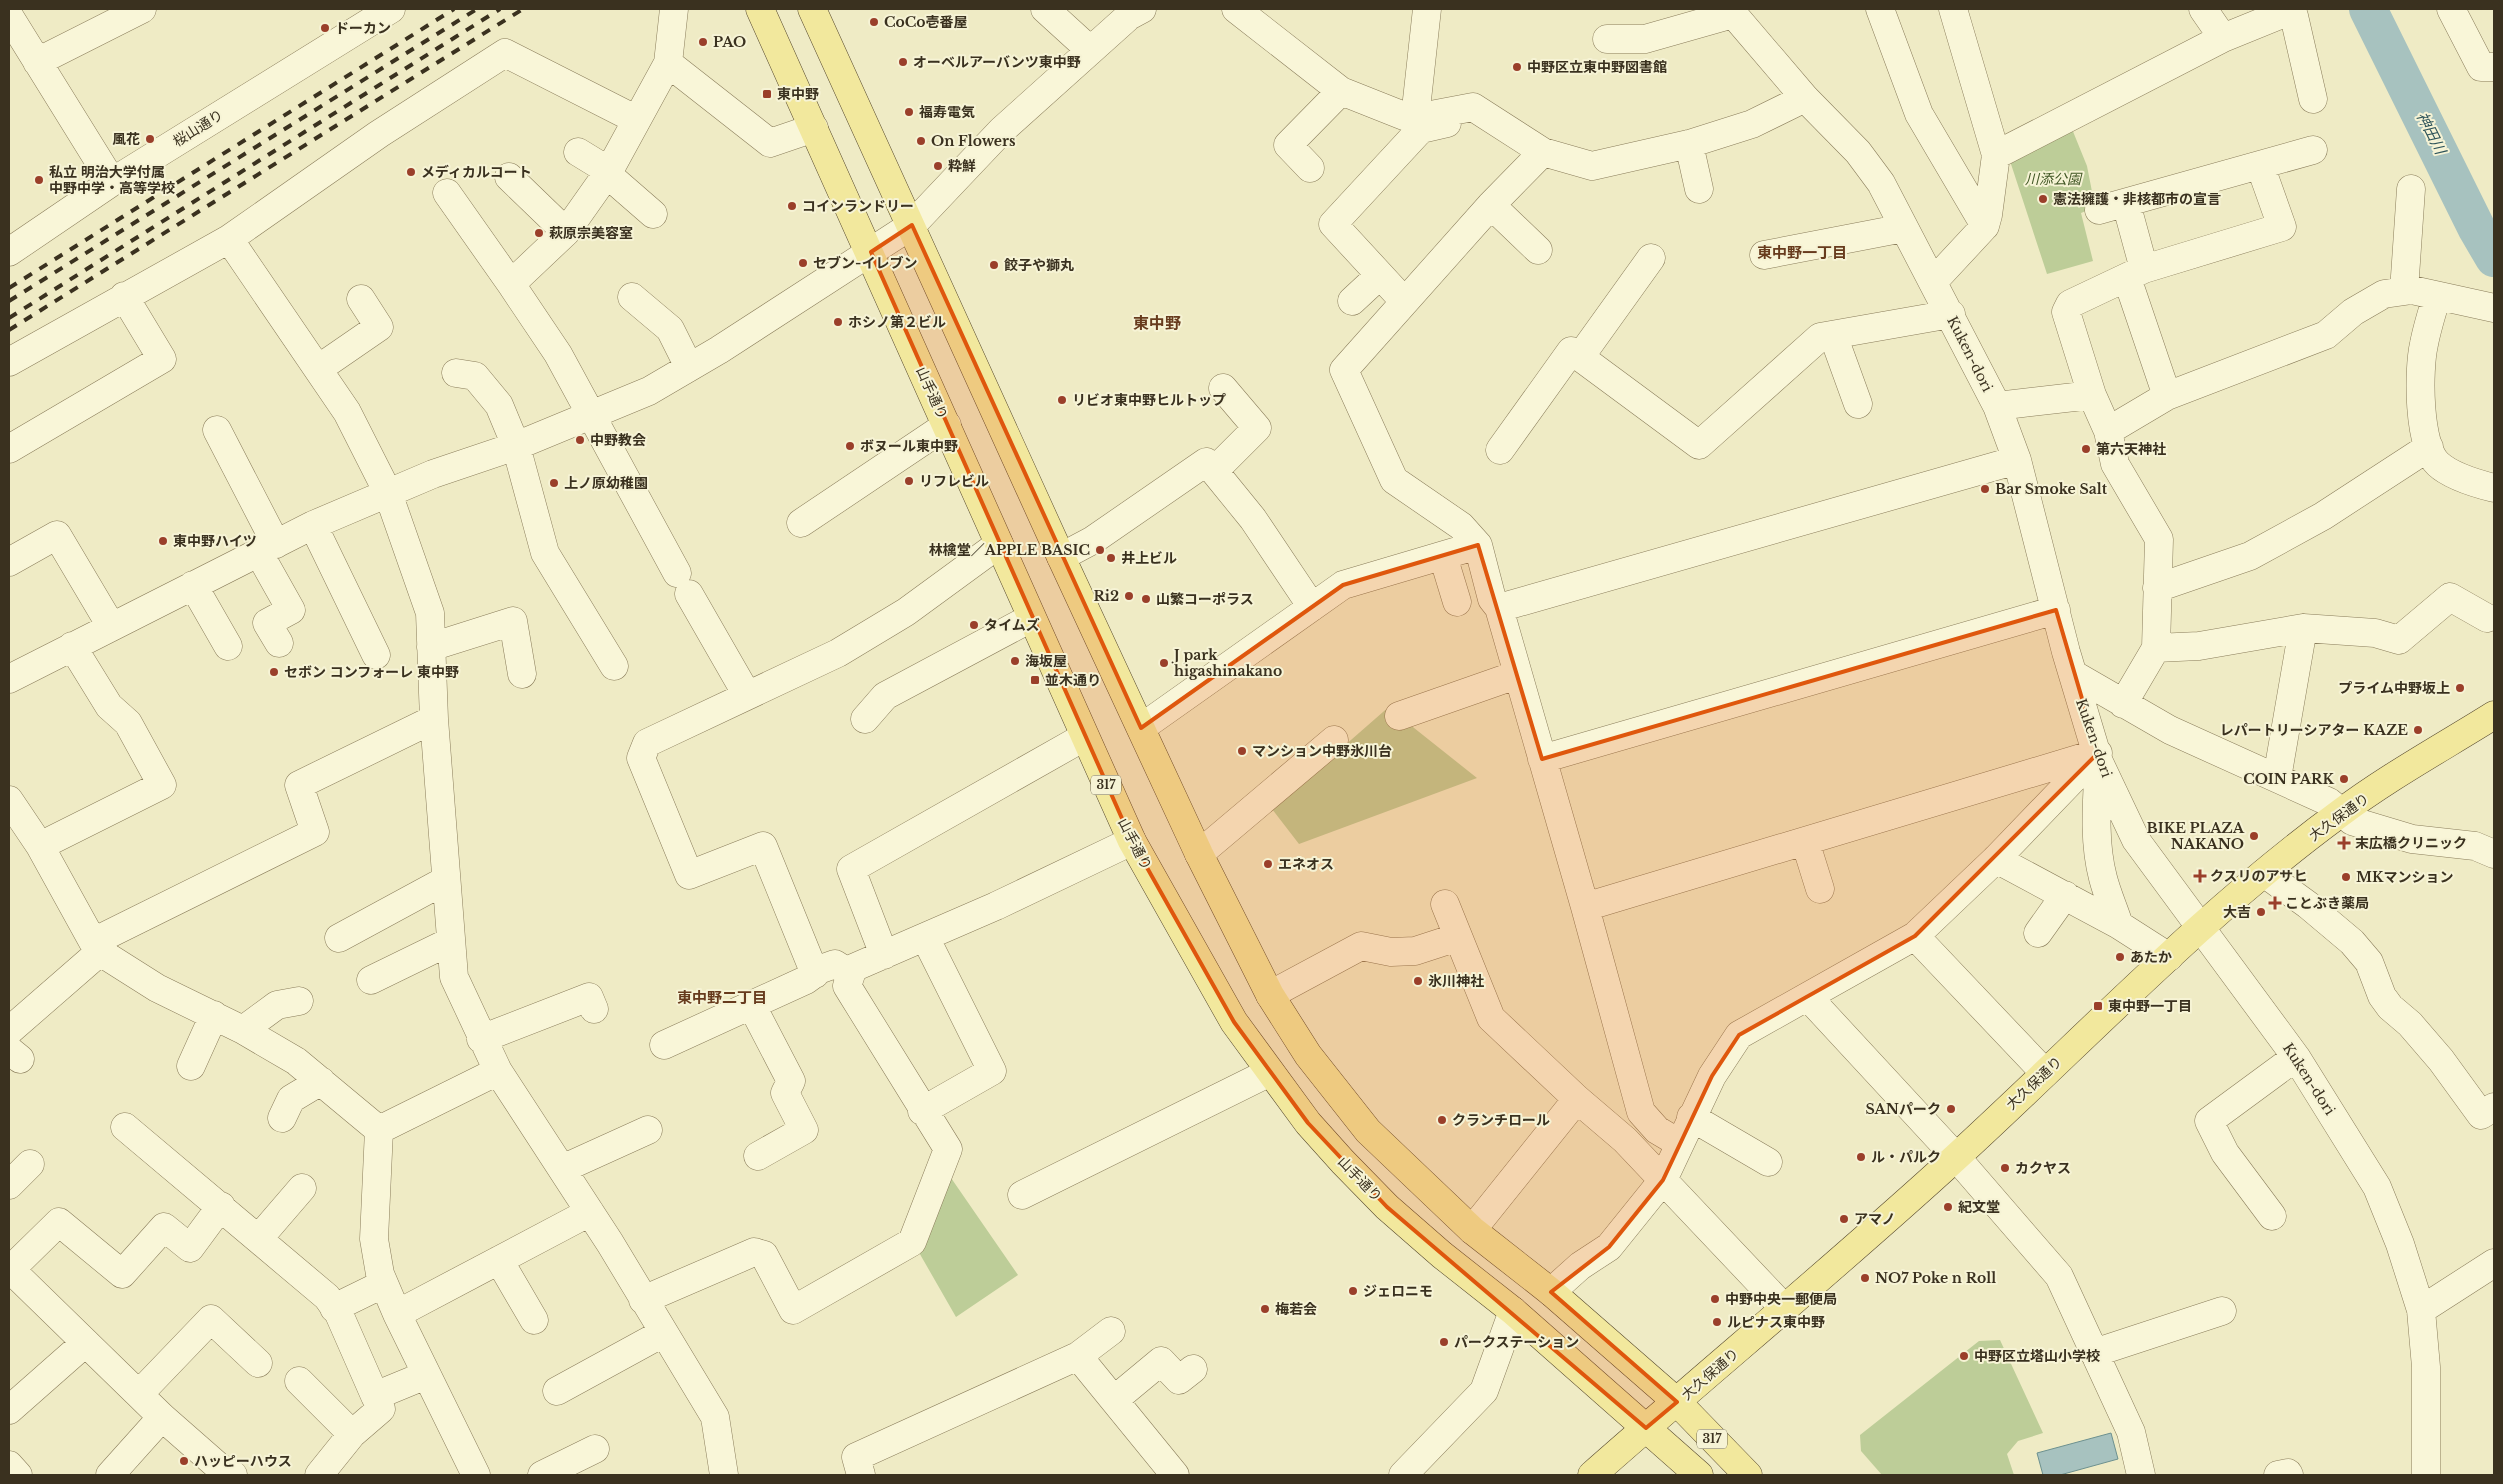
<svg xmlns="http://www.w3.org/2000/svg" width="2503" height="1484" font-family="'Libre Baskerville','Noto Sans JP',serif">
  <style>
    .green { fill: #bdcd98 }
    .water { fill: #a7c2bf; stroke: #6d918f }
    .lines { fill: none; stroke-linecap: round; stroke-linejoin: round }
    .river { stroke: #a7c2bf; stroke-width: 38 }
    .minor-casing { stroke: #8a7d5b; stroke-width: 29 }
    .major-casing { stroke: #584a2f; stroke-width: 29 }
    .minor { stroke: #f9f6d8; stroke-width: 28 }
    .major { stroke: #f2e89d; stroke-width: 28 }
    .rail { stroke: #3a311f; stroke-width: 4; stroke-dasharray: 9 9; stroke-linecap: butt }
    .marked { fill: #df570d; fill-opacity: 0.2; stroke: #df570d; stroke-width: 4; stroke-linejoin: round }
    .poi-dot { fill: #9a3f2a; stroke: #f6f3d5; stroke-width: 2 }
    .labels { text-anchor: middle; stroke-width: 4; stroke-linejoin: round; paint-order: stroke }
    .shield { fill: #f6f3d5; stroke: #726b56; stroke-width: 1 }
    .shield-label { font-size: 12px; font-weight: bold; fill: #3a311f }
    .poi-label { font-size: 14px; font-weight: bold; fill: #3a311f; stroke: #f6f3d5; text-anchor: start }
    .street-label { font-size: 14px; fill: #3a311f; stroke: #f6f3d5 }
    .park-label { font-size: 14px; font-style: italic; fill: #415725; stroke: #f6f3d5 }
    .water-label { font-size: 15px; font-style: italic; fill: #2e545a; stroke: #f6f3d5 }
    .neighbourhood-label { font-size: 15px; font-weight: bold; fill: #673b1d; stroke: #f6f3d5 }
    .quarter-label { font-size: 16px; font-weight: bold; fill: #673b1d; stroke: #f6f3d5 }
  </style>
  <rect width="100%" height="100%" fill="#efebc5"/>
  <!-- green -->
  <path class="green" d="M2072,129L2087,166L2095,207L2081,213L2093,261L2047,274L2010,161Z
    M1391,705L1399,716L1477,778L1299,844L1272,809Z
    M949,1175L1018,1275L956,1317L917,1249Z
    M2000,1340L2043,1433L2018,1441L2007,1454L2014,1475H1882L1861,1451L1860,1435L1979,1341Z"/>
  <!-- water -->
  <path class="water" d="M2111,1433L2118,1459L2060,1475H2043L2037,1453Z"/>
  <g class="lines">
    <!-- river -->
    <path class="river" d="M2368,9L2477,229L2494,258"/>
    <!-- minor casing -->
    <g class="minor-casing">
      <path id="minor" d="M674,9L668,63L609,171L566,232L511,284L558,354L677,573
        M1045,9L1090,50
        M1236,9L1341,91L1404,116L1415,118L1473,107L1543,152L1592,166L1689,144L1752,124L1805,98
        M1729,9L1805,98L1858,152L1881,183L1997,406L2017,460L2066,652L2099,762L2136,840L2296,1057L2377,1187L2400,1244L2421,1310L2426,1367V1475
        M1880,9L1919,114L1985,226
        M2203,9L2223,38
        M2451,9L2481,67H2494
        M9,16L112,182
        M1607,39H1645L1733,14
        M37,62L142,9
        M668,63L770,143L814,128
        M1415,118L1427,9
        M1689,144L1699,189
        M578,152L609,171
        M1543,152L1491,205L1344,370L1394,480L1461,526L1478,545L1492,599L1499,608L1585,907L1641,1112L1657,1130L1679,1143
        M1996,155L2223,38L2287,12L2294,16L2313,99
        M1310,168L1288,145L1341,91
        M607,174L653,214
        M509,177L566,232
        M447,193L511,284
        M2126,203L2144,269
        M1491,205L1538,250
        M2099,210L2313,150
        M229,239L347,412L388,493L430,613L434,719L454,977L498,1071L610,1243L715,1417L724,1475
        M9,252L112,182L391,9
        M1764,255L1904,228
        M2127,278L2167,396
        M1933,282L1985,226L1988,215L1996,155L1953,9
        M2404,291L2411,189
        M2437,296C2432,312 2427,328 2424,344C2418,370 2418,446 2438,464C2451,476 2478,484 2494,488
        M632,297L670,329L689,367
        M1352,301L1380,275
        M1404,301L1333,224L1421,129L1447,123
        M1833,335L1858,404
        M1580,357L1699,445L1820,337L1951,314
        M9,362L229,239L379,134L505,53L637,120
        M318,369L379,327L361,299
        M456,373L475,376L499,405L516,446L545,553L614,666
        M1997,406L2092,395
        M217,430L276,544
        M2108,431L2167,396L2326,335L2353,312L2384,294L2412,290L2494,308
        M9,449L162,359L124,296
        M1500,450L1571,351L1580,357L1651,258
        M1214,471L1253,519L1312,607
        M801,523L947,425
        M313,525L376,655
        M259,553L291,610L267,623L279,643
        M1443,556L1457,602
        M1061,557L1093,540L1206,462L1214,471L1257,428L1223,388
        M9,562L57,535L111,626
        M193,585L228,646
        M2157,588L2250,556L2323,516L2429,447
        M689,594L747,695
        M1499,608L2017,460
        M431,647L513,621L522,674
        M2156,648L2199,646L2303,628L2375,633L2399,640L2450,597L2487,618
        M2073,674L2170,730L2329,802L2352,821L2412,839L2475,846L2494,854
        M9,679L313,525L433,474L516,446L649,391L719,350L912,225L1002,130L1129,16L1142,9
        M2123,704L2156,648L2159,539L2115,464L2108,431L2092,395L2066,312L2070,304L2144,269L2282,227L2260,165
        M1399,716L1516,675
        M865,719L885,696L1031,618
        M1141,728L1343,585L1478,545
        M1542,759L2056,610
        M2099,762C2097,800 2093,840 2103,878C2107,894 2114,909 2119,925
        M2277,778L2303,628
        M9,800L40,846L93,942L108,957L157,988L243,1030L296,1061L379,1130
        M1805,841L1820,889
        M40,846L162,785L128,723L109,706L72,646
        M1199,854L1334,740
        M1996,859L2119,925L2169,957
        M2264,873L2308,905L2352,942L2369,962L2382,996L2390,1007L2410,1024L2441,1060L2481,1115L2494,1107
        M1445,904L1491,1018L1577,1099L1625,1140L1785,1309
        M2038,933L2065,895
        M1915,936L2045,1073
        M339,938L446,880
        M93,942L315,832L299,785L434,719
        M884,955L851,869L1084,737
        M815,974L763,846L689,875L641,758L647,743L838,653L906,612L999,544
        M371,980L451,941
        M1270,995L1361,946L1391,952L1415,951L1458,937
        M1808,997L1956,1157L2059,1276L2131,1432L2141,1475
        M751,1004L791,1081L785,1093L804,1130L758,1156
        M243,1030L277,1005L299,1001
        M9,1031L102,950
        M481,1039L589,997L594,1009
        M664,1045L806,980L821,969L835,964L851,974
        M9,1050L20,1059
        M191,1066L214,1015
        M922,1111L992,1071L925,937
        M1691,1117L1768,1162
        M282,1118L291,1099L321,1081
        M125,1127L327,1297L339,1314L375,1396
        M379,1130L374,1239L380,1274L397,1314L476,1475
        M379,1130L498,1071
        M562,1169L648,1130
        M9,1185L30,1164
        M1022,1195L1270,1072
        M2272,1216L2225,1153L2209,1121L2296,1057
        M1472,1230L1577,1099
        M259,1238L302,1188
        M499,1260L534,1320
        M9,1268L162,1417L219,1467L233,1475
        M10,1270L59,1222L122,1274L164,1227L190,1248L221,1206
        M1551,1292L1580,1266L1609,1247L1663,1180L1712,1076L1739,1035L1915,936L1996,859L2098,753L1585,907
        M643,1300L754,1252L764,1255L793,1310L912,1242L948,1149L847,986L853,968L996,906L1132,841
        M334,1308L383,1284
        M2421,1310L2494,1263
        M397,1314L590,1212
        M2094,1353L2222,1311
        M1078,1356L1175,1475
        M299,1381L352,1434
        M557,1391L663,1333
        M139,1394L211,1319L258,1363
        M1114,1400L1161,1361L1179,1380L1193,1369
        M9,1410L85,1343
        M9,1465L18,1475
        M110,1475L162,1417
        M319,1475L352,1434L381,1409L375,1396L426,1375
        M542,1475L595,1449
        M861,1475L856,1457L1078,1356L1111,1331
        M1403,1475L1484,1391L1513,1311
        M2278,1475L2288,1473L2289,1475"/>
    </g>
    <!-- major casing -->
    <g class="major-casing">
      <path id="major" d="M760,9L1132,841L1234,1022L1308,1123L1343,1162L1387,1207L1442,1255L1513,1311L1699,1475
        M812,9L1061,557L1199,854L1270,995L1308,1055L1368,1131L1472,1230L1551,1292L1677,1402L1748,1475
        M1592,1475C1712,1369 1836,1267 1954,1159C2081,1043 2200,916 2339,814C2388,777 2443,747 2494,715"/>
    </g>
    <!-- minor -->
    <use href="#minor" class="minor"/>
    <!-- major -->
    <use href="#major" class="major"/>
    <!-- rail -->
    <path class="rail" d="M9,288L454,9
      M9,301L477,9
      M9,318L500,9
      M9,330L523,9"/>
  </g>
  <!-- marked area -->
  <path class="marked" d="M912,225L1141,728L1343,585L1478,545L1542,759L2056,610L2098,753L1915,936L1739,1035L1712,1076L1663,1180L1609,1247L1551,1292L1677,1402L1646,1428L1387,1207L1308,1123L1234,1022L1132,841L871,252Z"/>
  <!-- markers -->
  <g class="poi-dot">
    <circle cx="874" cy="22" r="5"/>
    <circle cx="325" cy="28" r="5"/>
    <circle cx="703" cy="42" r="5"/>
    <circle cx="903" cy="62" r="5"/>
    <circle cx="1517" cy="67" r="5"/>
    <rect x="762" y="89" width="10" height="10" rx="2.5"/>
    <circle cx="909" cy="112" r="5"/>
    <circle cx="150" cy="139" r="5"/>
    <circle cx="921" cy="141" r="5"/>
    <circle cx="938" cy="166" r="5"/>
    <circle cx="411" cy="172" r="5"/>
    <circle cx="39" cy="180" r="5"/>
    <circle cx="2043" cy="199" r="5"/>
    <circle cx="792" cy="206" r="5"/>
    <circle cx="539" cy="233" r="5"/>
    <circle cx="803" cy="263" r="5"/>
    <circle cx="994" cy="265" r="5"/>
    <circle cx="838" cy="322" r="5"/>
    <circle cx="1062" cy="400" r="5"/>
    <circle cx="580" cy="440" r="5"/>
    <circle cx="850" cy="446" r="5"/>
    <circle cx="2086" cy="449" r="5"/>
    <circle cx="909" cy="481" r="5"/>
    <circle cx="554" cy="483" r="5"/>
    <circle cx="1985" cy="489" r="5"/>
    <circle cx="163" cy="541" r="5"/>
    <circle cx="1100" cy="550" r="5"/>
    <circle cx="1111" cy="558" r="5"/>
    <circle cx="1129" cy="596" r="5"/>
    <circle cx="1146" cy="599" r="5"/>
    <circle cx="974" cy="625" r="5"/>
    <circle cx="1015" cy="661" r="5"/>
    <circle cx="1164" cy="663" r="5"/>
    <circle cx="274" cy="672" r="5"/>
    <rect x="1030" y="675" width="10" height="10" rx="2.5"/>
    <circle cx="2460" cy="688" r="5"/>
    <circle cx="2418" cy="730" r="5"/>
    <circle cx="1242" cy="751" r="5"/>
    <circle cx="2344" cy="779" r="5"/>
    <circle cx="2254" cy="836" r="5"/>
    <path d="M2341.5 835.5h5v5h5v5h-5v5h-5v-5h-5v-5h5z"/>
    <circle cx="1268" cy="864" r="5"/>
    <path d="M2197.5 868.5h5v5h5v5h-5v5h-5v-5h-5v-5h5z"/>
    <circle cx="2346" cy="877" r="5"/>
    <path d="M2272.5 895.5h5v5h5v5h-5v5h-5v-5h-5v-5h5z"/>
    <circle cx="2261" cy="912" r="5"/>
    <circle cx="2120" cy="957" r="5"/>
    <circle cx="1418" cy="981" r="5"/>
    <rect x="2093" y="1001" width="10" height="10" rx="2.5"/>
    <circle cx="1951" cy="1109" r="5"/>
    <circle cx="1442" cy="1120" r="5"/>
    <circle cx="1861" cy="1157" r="5"/>
    <circle cx="2005" cy="1168" r="5"/>
    <circle cx="1948" cy="1207" r="5"/>
    <circle cx="1844" cy="1219" r="5"/>
    <circle cx="1865" cy="1278" r="5"/>
    <circle cx="1353" cy="1291" r="5"/>
    <circle cx="1715" cy="1299" r="5"/>
    <circle cx="1265" cy="1309" r="5"/>
    <circle cx="1717" cy="1322" r="5"/>
    <circle cx="1444" cy="1342" r="5"/>
    <circle cx="1964" cy="1356" r="5"/>
    <circle cx="184" cy="1461" r="5"/>
  </g>
  <g class="labels">
    <!-- shield labels -->
    <g class="shield">
      <rect x="1091" y="775.5" width="30" height="19" rx="4"/>
      <rect x="1697" y="1429.5" width="30" height="19" rx="4"/>
    </g>
    <g class="shield-label">
      <text x="1106" y="789">317</text>
      <text x="1712" y="1443">317</text>
    </g>
    <!-- poi labels -->
    <g class="poi-label">
      <text x="884" y="27">CoCo壱番屋</text>
      <text x="335" y="33">ドーカン</text>
      <text x="713" y="47">PAO</text>
      <text x="913" y="67">オーベルアーバンツ東中野</text>
      <text x="1527" y="72">中野区立東中野図書館</text>
      <text x="777" y="99">東中野</text>
      <text x="919" y="117">福寿電気</text>
      <text x="140" y="144" text-anchor="end">風花</text>
      <text x="931" y="146">On Flowers</text>
      <text x="948" y="171">粋鮮</text>
      <text x="49" y="177">私立 明治大学付属<tspan x="49" dy="16">中野中学・高等学校</tspan></text>
      <text x="421" y="177">メディカルコート</text>
      <text x="2053" y="204">憲法擁護・非核都市の宣言</text>
      <text x="802" y="211">コインランドリー</text>
      <text x="549" y="238">萩原宗美容室</text>
      <text x="813" y="268">セブン-イレブン</text>
      <text x="1004" y="270">餃子や獅丸</text>
      <text x="848" y="327">ホシノ第２ビル</text>
      <text x="1072" y="405">リビオ東中野ヒルトップ</text>
      <text x="590" y="445">中野教会</text>
      <text x="860" y="451">ボヌール東中野</text>
      <text x="2096" y="454">第六天神社</text>
      <text x="919" y="486">リフレビル</text>
      <text x="564" y="488">上ノ原幼稚園</text>
      <text x="1995" y="494">Bar Smoke Salt</text>
      <text x="173" y="546">東中野ハイツ</text>
      <text x="1090" y="555" text-anchor="end">林檎堂／APPLE BASIC</text>
      <text x="1121" y="563">井上ビル</text>
      <text x="1119" y="601" text-anchor="end">Ri2</text>
      <text x="1156" y="604">山繁コーポラス</text>
      <text x="984" y="630">タイムズ</text>
      <text x="1174" y="660">J park<tspan x="1174" dy="16">higashinakano</tspan></text>
      <text x="1025" y="666">海坂屋</text>
      <text x="284" y="677">セボン コンフォーレ 東中野</text>
      <text x="1045" y="685">並木通り</text>
      <text x="2450" y="693" text-anchor="end">プライム中野坂上</text>
      <text x="2408" y="735" text-anchor="end">レパートリーシアター KAZE</text>
      <text x="1252" y="756">マンション中野氷川台</text>
      <text x="2334" y="784" text-anchor="end">COIN PARK</text>
      <text x="2244" y="833" text-anchor="end">BIKE PLAZA<tspan x="2244" dy="16">NAKANO</tspan></text>
      <text x="2355" y="848">末広橋クリニック</text>
      <text x="1278" y="869">エネオス</text>
      <text x="2210" y="881">クスリのアサヒ</text>
      <text x="2356" y="882">MKマンション</text>
      <text x="2285" y="908">ことぶき薬局</text>
      <text x="2251" y="917" text-anchor="end">大吉</text>
      <text x="2130" y="962">あたか</text>
      <text x="1428" y="986">氷川神社</text>
      <text x="2108" y="1011">東中野一丁目</text>
      <text x="1941" y="1114" text-anchor="end">SANパーク</text>
      <text x="1452" y="1125">クランチロール</text>
      <text x="1871" y="1162">ル・パルク</text>
      <text x="2015" y="1173">カクヤス</text>
      <text x="1958" y="1212">紀文堂</text>
      <text x="1854" y="1224">アマノ</text>
      <text x="1875" y="1283">NO7 Poke n Roll</text>
      <text x="1363" y="1296">ジェロニモ</text>
      <text x="1725" y="1304">中野中央一郵便局</text>
      <text x="1275" y="1314">梅若会</text>
      <text x="1727" y="1327">ルピナス東中野</text>
      <text x="1454" y="1347">パークステーション</text>
      <text x="1974" y="1361">中野区立塔山小学校</text>
      <text x="194" y="1466">ハッピーハウス</text>
    </g>
    <!-- street labels -->
    <g class="street-label">
      <text transform="translate(198 128) rotate(-32)" y="5">桜山通り</text>
      <text transform="translate(1970 354) rotate(63)" y="5">Kuken-dori</text>
      <text transform="translate(932 393) rotate(66)" y="5">山手通り</text>
      <text transform="translate(2094 738) rotate(71)" y="5">Kuken-dori</text>
      <text transform="translate(2339 817) rotate(-36)" y="5">大久保通り</text>
      <text transform="translate(1135 844) rotate(63)" y="5">山手通り</text>
      <text transform="translate(2309 1079) rotate(57)" y="5">Kuken-dori</text>
      <text transform="translate(2034 1083) rotate(-43)" y="5">大久保通り</text>
      <text transform="translate(1360 1179) rotate(46)" y="5">山手通り</text>
      <text transform="translate(1710 1374) rotate(-41)" y="5">大久保通り</text>
    </g>
    <!-- park labels -->
    <g class="park-label">
      <text x="2053" y="184">川添公園</text>
    </g>
    <!-- water labels -->
    <g class="water-label">
      <text transform="translate(2431 133) rotate(63)" y="5">神田川</text>
    </g>
    <!-- neighbourhood labels -->
    <g class="neighbourhood-label">
      <text x="1802" y="258">東中野一丁目</text>
      <text x="722" y="1003">東中野二丁目</text>
    </g>
    <!-- quarter labels -->
    <g class="quarter-label">
      <text x="1157" y="329">東中野</text>
    </g>
  </g>
  <!-- border -->
  <rect width="2503" height="1484" fill="none" stroke="#3a311f" stroke-width="20"/>
</svg>
